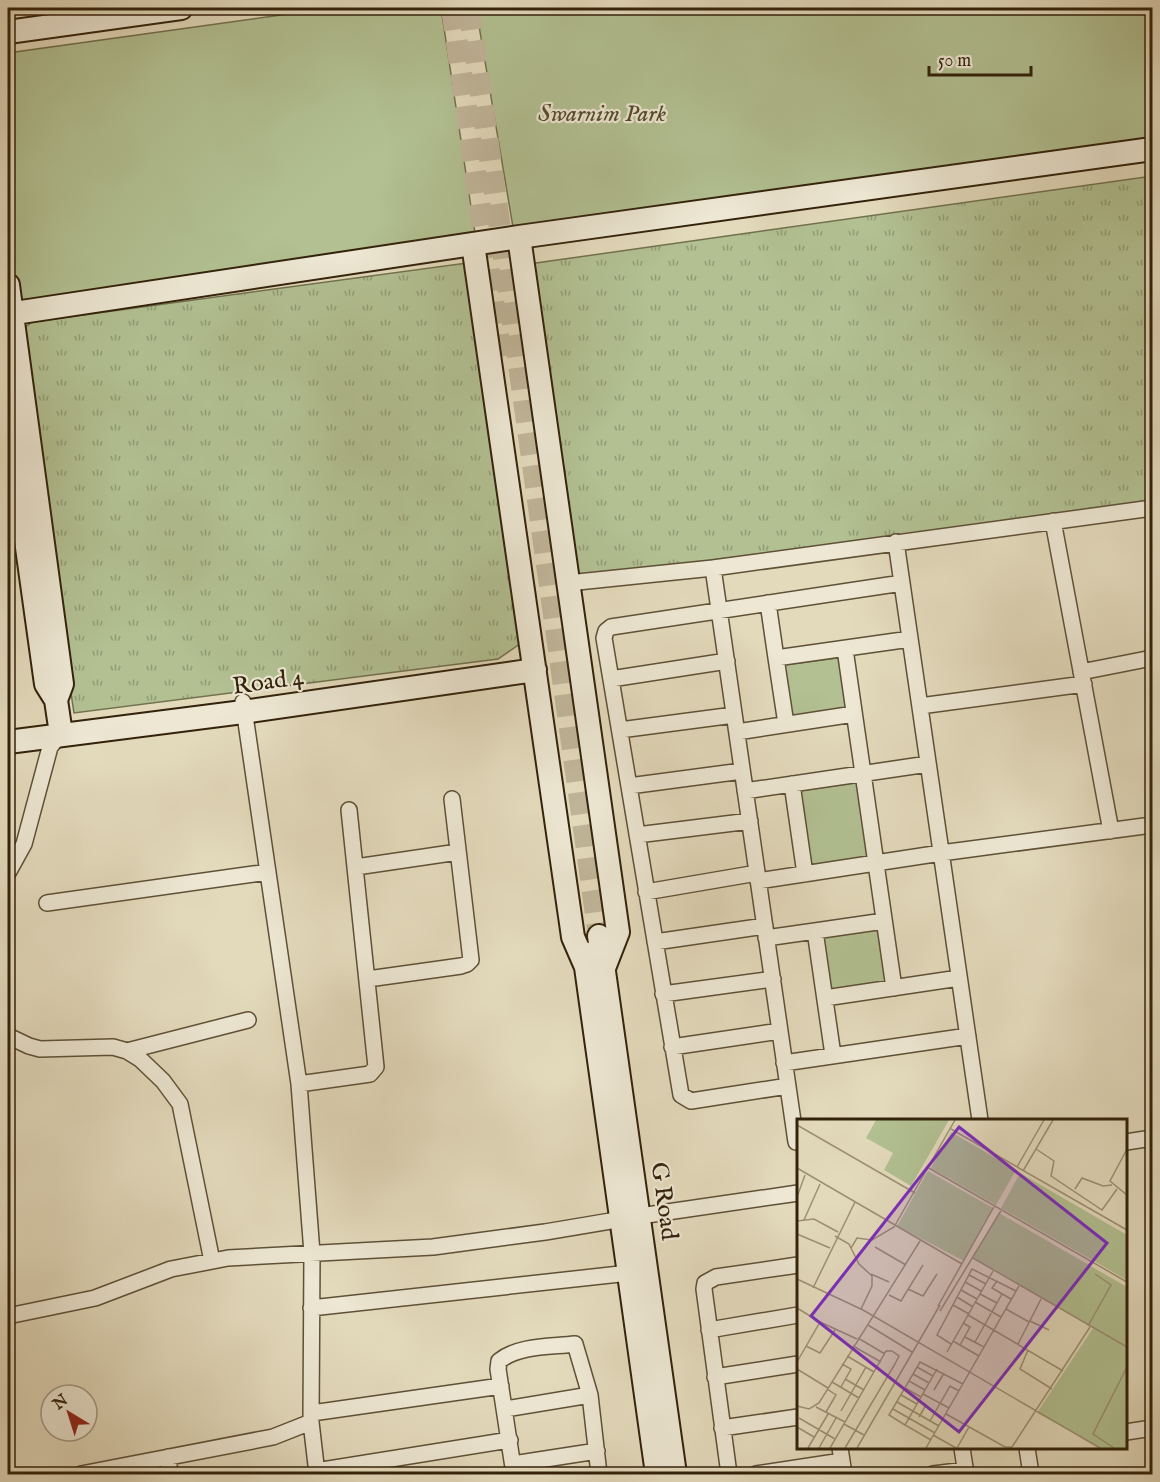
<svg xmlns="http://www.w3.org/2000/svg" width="1160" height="1482" font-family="'IM FELL English',serif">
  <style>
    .grass { fill: url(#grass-tufts); stroke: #72714e; stroke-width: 1.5 }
    .green { fill: #b2c092; stroke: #72714e; stroke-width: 1.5 }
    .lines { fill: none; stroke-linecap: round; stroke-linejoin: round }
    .secondary-tunnel { stroke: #c0b599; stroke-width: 22; stroke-dasharray: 22 11; stroke-linecap: butt }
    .street-casing { stroke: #5f5037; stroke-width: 18 }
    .secondary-casing { stroke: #33220b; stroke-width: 26 }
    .street { stroke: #ede7d3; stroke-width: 15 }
    .secondary { stroke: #ede7d3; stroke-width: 22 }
    .labels { text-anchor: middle; stroke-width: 4.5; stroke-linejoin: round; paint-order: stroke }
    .park-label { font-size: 24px; font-style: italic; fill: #534a2d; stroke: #ede7d3 }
    .street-label { font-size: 24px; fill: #33220b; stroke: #ede7d3 }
    .inset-road { fill: none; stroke: #9d9075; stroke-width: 1.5 }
    .view { fill: #7b2cbf; fill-opacity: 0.15; stroke: #7b2cbf; stroke-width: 3 }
    .inset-edge { fill: none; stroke: #33220b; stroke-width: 3 }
  </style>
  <defs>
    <pattern id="grass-tufts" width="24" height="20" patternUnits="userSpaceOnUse" patternTransform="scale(1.5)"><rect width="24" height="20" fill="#b2c092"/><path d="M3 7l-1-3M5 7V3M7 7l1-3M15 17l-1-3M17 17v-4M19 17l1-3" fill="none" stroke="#919c75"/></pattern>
  </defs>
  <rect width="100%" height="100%" fill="#e3dabc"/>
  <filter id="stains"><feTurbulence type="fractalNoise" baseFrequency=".00333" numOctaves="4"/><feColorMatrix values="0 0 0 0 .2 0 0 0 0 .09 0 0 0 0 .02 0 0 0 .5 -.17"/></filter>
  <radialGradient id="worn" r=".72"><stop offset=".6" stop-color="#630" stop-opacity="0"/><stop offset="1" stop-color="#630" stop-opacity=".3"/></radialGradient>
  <!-- grass -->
  <path class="grass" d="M1152,176V502L562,580L522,265Z
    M474,262L533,635L498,659L74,713L17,333L32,322Z"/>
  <!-- green -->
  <path class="green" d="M332,8H441L476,240L15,305L8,254V53Z
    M476,8H1152V140L514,233Z
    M844,657L851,709L792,717L784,665Z
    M859,782L870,856L810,865L799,791Z
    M880,927L886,984L828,991L822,934Z"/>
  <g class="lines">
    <!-- secondary-tunnel -->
    <path class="secondary-tunnel" d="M452,8L502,365
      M469,8L599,936"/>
    <!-- street casing -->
    <g class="street-casing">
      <path id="street" d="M1053,521L1111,831
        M896,542L980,1120
        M713,568L796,1142
        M568,583L713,568L1152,508
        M768,603L776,658L910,639
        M845,649L894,988
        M776,658L786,724
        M1081,672L1152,658
        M611,679L727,661
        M243,702L299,1084L312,1253L311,1422L317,1474
        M920,706L1084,684
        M620,730L734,715
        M737,732L854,714
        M792,784L805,874
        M629,786L742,771
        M745,791L928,764
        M637,835L750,821
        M356,867L458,852
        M8,873L24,844L50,747L61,734
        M758,881L941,853L1152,825
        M646,892L757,873
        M47,903L268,872
        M815,931L884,921
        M766,938L815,931L833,1055
        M655,942L765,926
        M368,979L461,966L467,964L471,960L452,799
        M663,994L773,979
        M825,998L959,978
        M8,1036L29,1046L40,1049L113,1047L127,1051L140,1059L163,1081L180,1104L212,1261
        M672,1047L780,1031
        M127,1051L248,1020
        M784,1063L968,1036
        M299,1084L370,1074L376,1067L349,810
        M788,1086L691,1101L681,1095L604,638L606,631L611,627L902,583
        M1126,1142L1152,1138
        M311,1308L629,1273
        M8,1316L95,1298L171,1269L228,1258L433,1247L545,1232L640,1216L798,1193
        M709,1330L798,1315
        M715,1377L798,1364
        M506,1409L590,1395
        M312,1413L501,1386
        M722,1428L798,1417
        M1126,1432L1152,1428
        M840,1448L844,1474
        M962,1448L966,1474
        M1027,1448L1031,1474
        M168,1457L170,1474
        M513,1464L597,1451
        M316,1471L510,1440
        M81,1474L273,1437L311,1422
        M514,1474L498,1369L499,1361C519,1345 551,1347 575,1344L590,1395L599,1474
        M729,1474L704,1289L705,1283L716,1277L798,1265
        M756,1474L842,1461
        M933,1474L966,1470"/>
    </g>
    <!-- secondary casing -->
    <g class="secondary-casing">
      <path id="secondary" d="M8,32L181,8
        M519,237L618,932L604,968
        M473,244L573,937L586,967
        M8,285L62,684L56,700
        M8,314L519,237L1152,149
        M8,411L46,684L56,700L61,734
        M8,742L243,712L535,670
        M599,936L675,1474
        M584,953L657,1474"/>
    </g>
    <!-- street -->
    <use href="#street" class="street"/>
    <!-- secondary -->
    <use href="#secondary" class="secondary"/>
  </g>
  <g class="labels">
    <!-- park labels -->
    <g class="park-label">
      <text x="602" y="121">Swarnim Park</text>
    </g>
    <!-- street labels -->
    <g class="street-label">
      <text transform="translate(268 681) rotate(-8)" y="8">Road 4</text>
      <text transform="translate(665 1201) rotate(82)" y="8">G Road</text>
    </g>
  </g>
  <!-- overview -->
  <g transform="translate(797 1119)">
    <rect width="330" height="330" fill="#e3dabc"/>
    <path d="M131,52L196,89L167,142L100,107ZM202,94L330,168V329H304L240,294L296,209L176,138Z" fill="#b2c092"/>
    <path d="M79,1H152L114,67L87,51L96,34L69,19ZM154,13L219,51L199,86L134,49ZM223,54L330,116V161L204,89Z" fill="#b2c092"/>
    <path class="inset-road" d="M0,6L118,74M154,10L330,111M239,30L257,42L254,57L305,91L320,70M330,30L313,62L330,76M130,48L330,163M220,48L247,1M0,49L165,145M226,52L256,1M278,70L285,59L306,67L315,66M0,78L8,56M7,101L23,65M0,102L17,100L41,113M0,115L33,129M38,117L52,125L62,145L75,157V167L64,190M78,128L109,146M54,129L60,119L75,121L97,108L158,1M176,139L330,228M74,155L92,163M172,156L189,165M0,160L66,191L303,329M200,162L195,169L214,180M168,163L184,172M16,169L58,83M111,170L126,177L140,155M164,171L180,180M183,175L200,184M92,176L104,182L126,146M160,178L176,188M178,183L204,198M156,186L172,195M141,187L198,86M0,189L23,203L0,243M209,190L232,203M143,192L205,90M171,196L266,252M233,202L252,211M23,203L60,220M71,206L115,233M291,207L314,166L298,155M168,218L187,228M61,219L88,235M156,222L182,237M178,223L205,175M154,225L140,216L175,150L219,172M221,225L244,180M163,226L173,208L166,204M9,227L23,234L38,211M56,227L84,243M231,231L223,250L255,270M150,233L196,152M50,237L77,253M120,248L136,257M0,250L31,269M116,255L132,264M48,260L67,271M112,262L128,271M35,263L62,279M44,268L54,250L45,245M108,269L124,278M137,271L147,254M126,275L152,289M104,276L120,285M122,282L129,286L122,298M100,283L142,307M0,287L12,290L22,284L123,122M19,288L48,303M96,290L138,314M44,292L69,248M29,293L39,276L30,270M149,295L208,328H215L293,208M2,299L38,320M133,302L153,267L162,272M47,305L67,316M108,306L92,296L123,243L166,265M0,308L17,318M136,316L159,329M134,321L108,306L140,250M11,329L31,295M22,329L39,299M33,329L89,232H95L102,237L98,245L48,329M60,329L143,186M129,329L222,167M160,329L172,308M317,329L296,315L330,248"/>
    <path class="view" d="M162,8L310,124L162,313L14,197Z"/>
    <rect width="330" height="330" class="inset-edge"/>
  </g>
  <!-- margin -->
  <rect width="1160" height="1482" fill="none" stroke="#e3dabc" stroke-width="30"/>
  <rect x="9" y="9" width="1142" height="1464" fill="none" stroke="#33220b" stroke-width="3"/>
  <rect x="15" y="15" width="1130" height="1452" fill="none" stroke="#33220b" stroke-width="1.5"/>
  <!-- north arrow -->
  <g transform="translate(69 1413) rotate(322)"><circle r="28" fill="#ede7d3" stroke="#a39883" stroke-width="1.5"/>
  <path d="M0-4.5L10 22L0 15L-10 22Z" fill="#8f2418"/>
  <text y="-9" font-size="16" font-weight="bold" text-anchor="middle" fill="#33220b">N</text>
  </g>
  <!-- scale -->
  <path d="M929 66v9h102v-9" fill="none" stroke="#33220b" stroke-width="3"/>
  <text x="938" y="66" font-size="18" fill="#33220b" stroke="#ede7d3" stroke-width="4.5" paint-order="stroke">50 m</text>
  <rect width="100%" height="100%" filter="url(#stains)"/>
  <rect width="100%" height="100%" fill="url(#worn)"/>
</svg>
